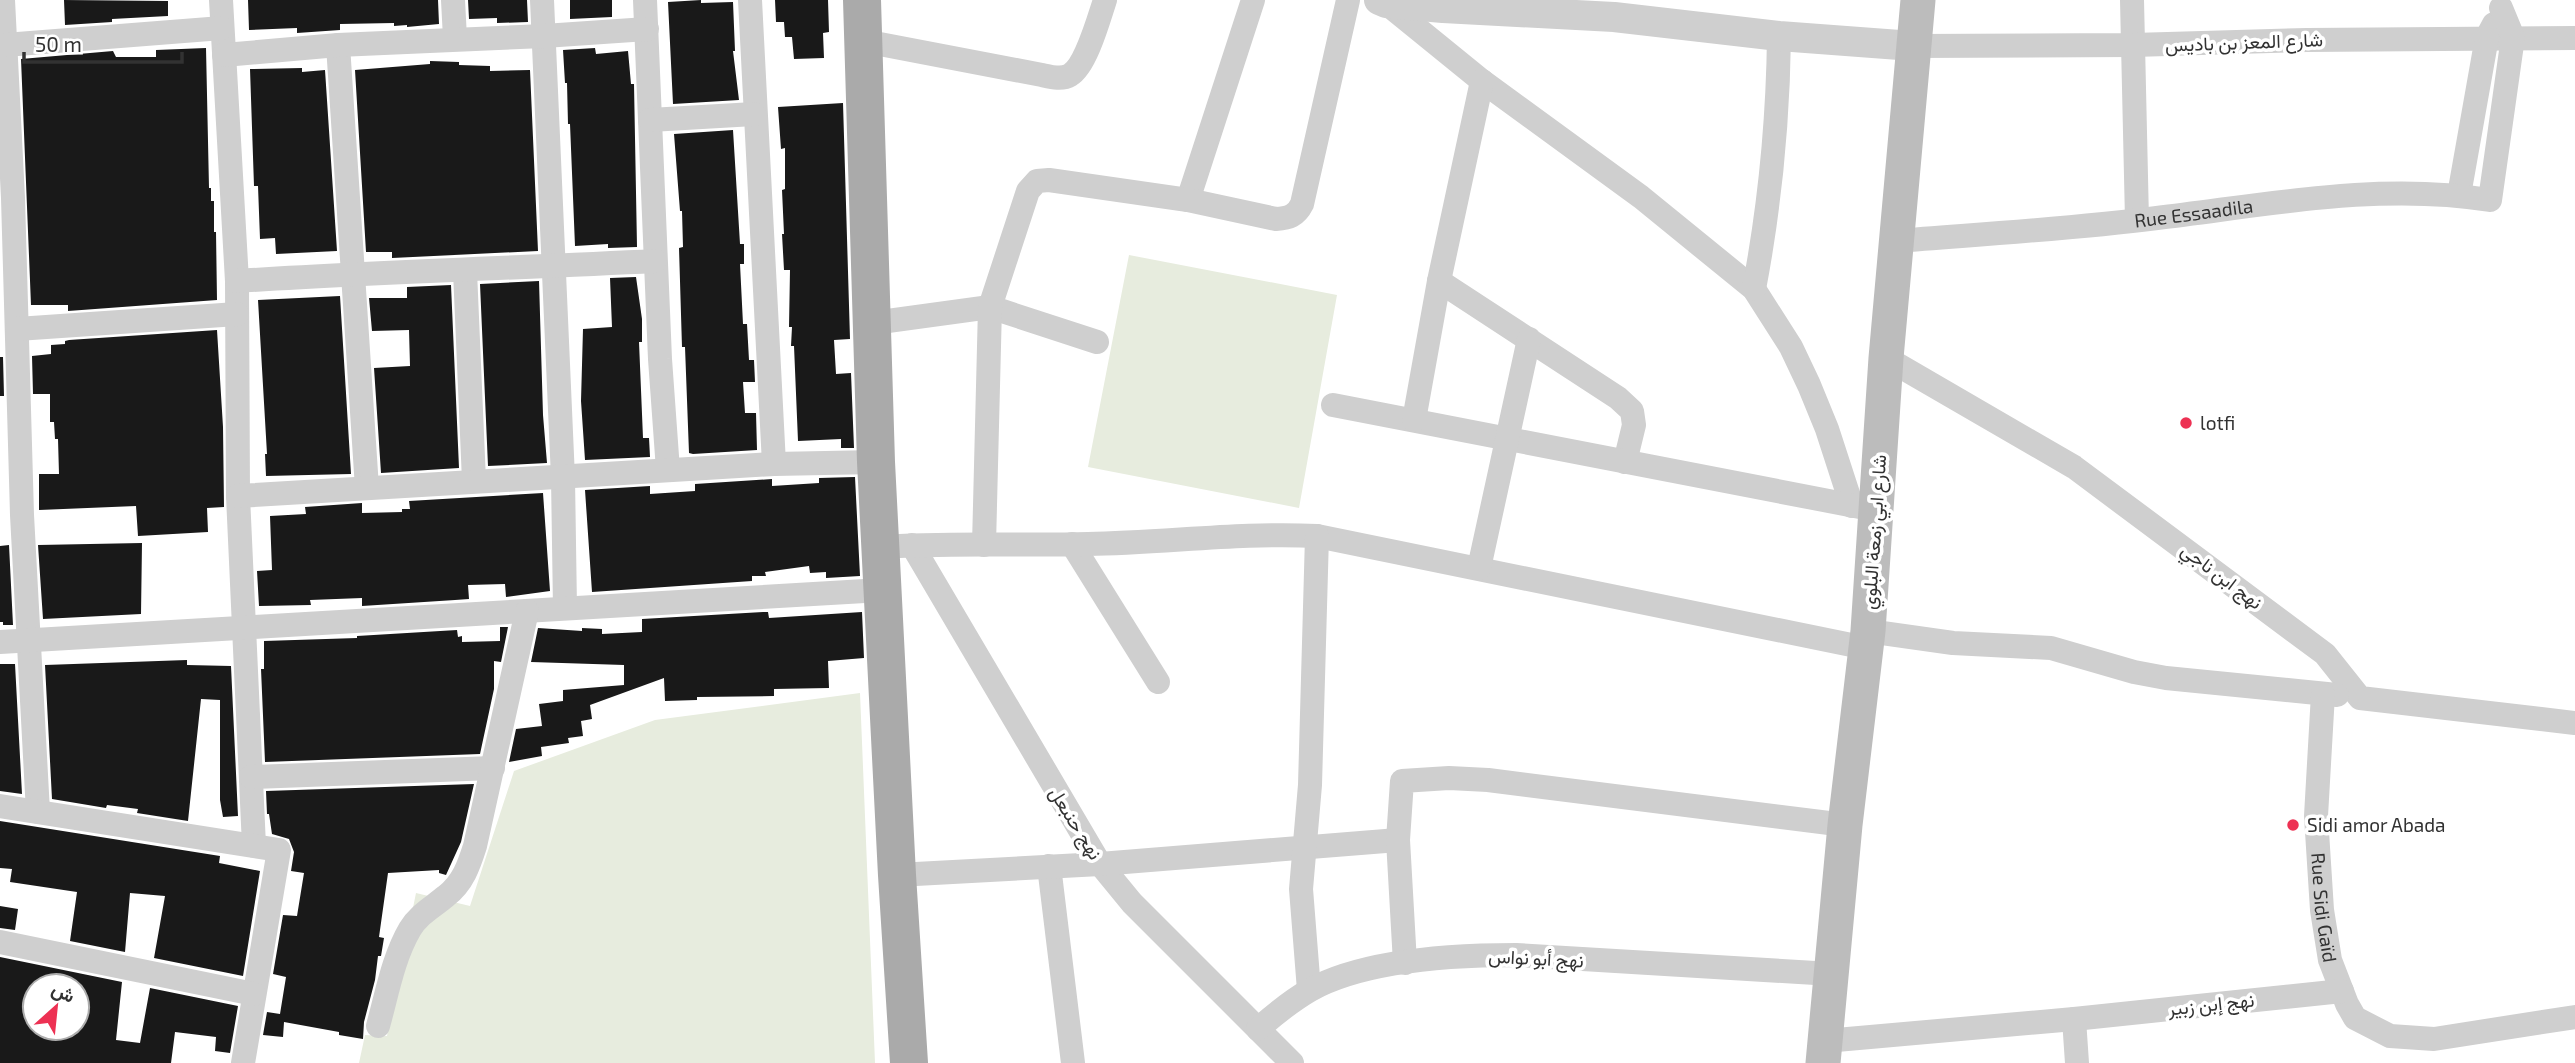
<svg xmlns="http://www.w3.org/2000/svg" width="2575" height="1063" font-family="'Exo 2',Vazirmatn,sans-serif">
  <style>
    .green { fill: #e7ecde }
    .building { fill: #191919; fill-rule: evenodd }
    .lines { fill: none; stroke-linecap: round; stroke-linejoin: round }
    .minor { stroke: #cfcfcf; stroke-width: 24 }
    .tertiary { stroke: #cfcfcf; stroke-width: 30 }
    .secondary { stroke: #bcbcbc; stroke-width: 35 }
    .primary { stroke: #aaa; stroke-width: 38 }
    .poi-dot { fill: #ed3153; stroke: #fff; stroke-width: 2.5 }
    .labels { text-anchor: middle; stroke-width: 7; stroke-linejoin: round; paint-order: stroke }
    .street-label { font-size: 19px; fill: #323232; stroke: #fff }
    .poi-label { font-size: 19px; fill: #323232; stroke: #fff; text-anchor: start }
  </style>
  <rect width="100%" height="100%" fill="#fff"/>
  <!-- green -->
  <path class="green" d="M1129,255L1337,295L1299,508L1088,467Z
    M860,693L875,1063H359L365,1035L387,1036L416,893L470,906L514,771L655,720Z"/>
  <!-- building -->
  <path class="building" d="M64,0L168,1V16L112,19V22L65,25Z
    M248,0H438L439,24L407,27V25L394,26V23L340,24V30L297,33V28L249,30Z
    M468,0H527L528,22L497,23V18L469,19Z
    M570,0H612V17L570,19Z
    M701,0V3L733,2L735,51H733L739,100L673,104L668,2Z
    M775,0H828L829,32L823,33L824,58L794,59L792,37H785L784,22H776Z
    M206,48L209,188H211V201H214V232H216L217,300L68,311V305H31L21,59L113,51L116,57H156V50Z
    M595,48L596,54L628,51L631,84H634L637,247L608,248V244L575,246L570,124H568L567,83H565L563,50Z
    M430,61L459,62V65L490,66V71L530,70L538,251L392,258V252H366L355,70L430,64Z
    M302,68V72L325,70L337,251L276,254L275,238L260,239L258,186H254L250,69Z
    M843,103L850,339L834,340L836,374L851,373L854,448H841V439L798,441L794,346H791L792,327H789L790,270H784L782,234H784L782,190L785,189V148L781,149L778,107Z
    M733,130L740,244H744V264H740L743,324H747L749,360H754L755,382H743L745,413H756L757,450L693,454L689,453L685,347H682L679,248L683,247L682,211H680L674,134Z
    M636,277L642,319V342H639L643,438H649L650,457L585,460L581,401L583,329L612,327L610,278Z
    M539,281L543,415L547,463L488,466L480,284Z
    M451,285L459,468L381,473L374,368L410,366L409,330L372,331L369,298H407V287Z
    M340,296L351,474L266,476L265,454H267L258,300Z
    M217,330L223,427L224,507L207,508L208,532L138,536L136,506L39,510V474H59L58,439H55L54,422H50V394H33L32,356L51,354V345L65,344V341L69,340Z
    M0,357H3L4,396H0Z
    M855,477L860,576L826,578V572L810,573L809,566L765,572L766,576H752V581L592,592L585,490L650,486V494L695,491V484L772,479V486L819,483V478Z
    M543,493L550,591L506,597L505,584L468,585L469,599L455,600L362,606V598L310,600L311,605L259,606L257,571L272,570L270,516L306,514L305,507L362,503V513L402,512V509H410L409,501Z
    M142,543L141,614L43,619L38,545Z
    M9,545L13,625H3V622H0V546Z
    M763,612H768L769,618L862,612L864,658L828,661L829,688L774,689V696L697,697V700L665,701L664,678L590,705L592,719L581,721L583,736L568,738L569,743L541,747L542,756L509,762L516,729L542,726L539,704L563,701V690L624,685V665L531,662L538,628L582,631V628L602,629V634L642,632V619Z
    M500,627H508L501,662L494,661V689L480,754L265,762L261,669H264V641L357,638V636L457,630L458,637L462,636V642L500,641Z
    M187,660V665L231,666L238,816L223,817L220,800V700L201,699L188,821L137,813L138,809L107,805L106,808L52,799L45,665Z
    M0,664H15L22,794L0,791Z
    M474,784L461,842L446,875L439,873V870L388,873L379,937L384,938L381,956H378L375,980L364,1022L363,1039L339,1035V1032L284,1022L283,1037L263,1035L267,1012L280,1014L286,977L273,974L283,915L297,916L304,873L291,871L294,852L289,839L272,834L269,814H267L266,791Z
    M0,821L220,856L219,863L260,871L243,976L154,958L165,896L130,893L125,952L70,941L77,892L10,882L12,869L0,868Z
    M0,906L18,909L15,930L0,928Z
    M0,957L122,982L116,1040L140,1043L150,988L238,1006L230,1053L215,1051L216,1037L175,1032L171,1063H0ZM35,986H77V1028H35V1020L32,1019Z"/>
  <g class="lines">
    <!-- minor -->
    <g class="minor">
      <path d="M3,0L13,198L22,515L38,812"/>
      <path d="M221,0L237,281L238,496L254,846"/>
      <path d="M453,0L455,38"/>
      <path d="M542,0L563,478L565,608"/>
      <path d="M645,0L660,359L668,470"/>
      <path d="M750,0L774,464"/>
      <path d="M2132,0L2137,220"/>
      <path d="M1386,3L1482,81L1641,197L1754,289L1791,347L1809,385L1827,429L1852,506"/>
      <path d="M864,41L1042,75C1051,77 1062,80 1070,75C1086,66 1099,18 1105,0"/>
      <path d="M5,45L222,28"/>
      <path d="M338,45L367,488"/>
      <path d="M1913,46L2133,45L2307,40L2575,38"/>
      <path d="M224,55L338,45L544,36L647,29"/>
      <path d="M650,120L754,114"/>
      <path d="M2459,195L2487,37L2494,24"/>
      <path d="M1188,200L1253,0"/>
      <path id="s1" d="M1897,241C1984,234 2071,229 2157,218C2267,205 2379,182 2490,200L2513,37L2501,8"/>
      <path d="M465,271L474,481"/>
      <path d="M237,281C376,272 516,268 655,261"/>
      <path d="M1439,281L1618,398L1632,411L1634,425L1625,462"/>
      <path d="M1754,289C1770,205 1778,121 1779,36"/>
      <path d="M873,323L990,307L1097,342"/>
      <path d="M17,329L237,314"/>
      <path d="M1886,358L2074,467L2325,654L2360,698L2575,723"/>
      <path d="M1333,405L1865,508"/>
      <path d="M1414,420L1439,281L1482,81"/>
      <path d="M238,496L774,464L876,462"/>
      <path d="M1072,544L1158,682"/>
      <path d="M912,545L1100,864L1132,903L1292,1063"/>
      <path d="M984,545L990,307L1028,191L1037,181L1049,180L1188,200L1276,219C1289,218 1296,216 1302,204L1348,0"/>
      <path d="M880,547C949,542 1019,546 1088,544C1165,543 1241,532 1317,536L1866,648"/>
      <path d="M1479,568L1529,339"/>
      <path d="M1868,631L1953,643L2051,648L2134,672L2166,678L2337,695"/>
      <path d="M0,642L882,590"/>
      <path id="s2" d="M2323,694L2316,816L2322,910L2330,960L2347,1004L2355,1018L2390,1036L2434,1039L2575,1017"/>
      <path d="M251,777L493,768"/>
      <path d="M0,806L279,850L243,1063"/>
      <path d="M1049,866L1073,1063"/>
      <path d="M897,875L1100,864L1398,840"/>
      <path d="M0,942L254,994"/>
      <path d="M1405,963L1398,840L1402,781L1449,778L1488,780L1845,825"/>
      <path d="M1309,990L1301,889L1310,785L1317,536"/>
      <path d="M2074,1019L2077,1063"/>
      <path d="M378,1026C387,994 393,958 410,929C419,914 433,907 446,896C463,883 469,865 475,846L527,611"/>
      <path d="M1258,1029C1274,1015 1291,1001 1310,990C1364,960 1456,955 1516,955L1832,974"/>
      <path d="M1825,1041L2074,1019L2342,991"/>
    </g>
    <!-- tertiary -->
    <path class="tertiary" d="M1379,0L1386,3L1443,8L1614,17L1779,36L1913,46"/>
    <!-- secondary -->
    <path class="secondary" d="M1823,1063L1845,825L1868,631L1886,358L1918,0"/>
    <!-- primary -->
    <path class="primary" d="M862,0L876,462L897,875L909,1063"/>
  </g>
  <!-- markers -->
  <g class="poi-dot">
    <circle cx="2186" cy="423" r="7"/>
    <circle cx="2293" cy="825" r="7"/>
  </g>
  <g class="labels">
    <!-- street labels -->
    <g class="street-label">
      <text transform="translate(2244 42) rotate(-2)" y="7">شارع المعز بن باديس</text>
      <text dy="7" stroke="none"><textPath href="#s1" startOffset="298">Rue Essaadila</textPath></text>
      <text transform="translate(1874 532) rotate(-86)" y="7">شارع ابي زمعة البلوي</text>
      <text transform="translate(2222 576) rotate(37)" y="7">نهج ابن ناجي</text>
      <text transform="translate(1076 823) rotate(58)" y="7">نهج حنبعل</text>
      <text dy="7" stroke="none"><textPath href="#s2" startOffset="214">Rue Sidi Gaïd</textPath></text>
      <text transform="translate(1536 958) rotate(3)" y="7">نهج أبو نواس</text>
      <text transform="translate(2211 1004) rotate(-6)" y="7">نهج إبن زبير</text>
    </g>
    <!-- poi labels -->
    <g class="poi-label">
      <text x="2200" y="430">lotfi</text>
      <text x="2307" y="832">Sidi amor Abada</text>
    </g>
  </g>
  <!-- north arrow -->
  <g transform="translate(56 1007) rotate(27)"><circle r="33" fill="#ffffff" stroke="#adadad" stroke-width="2"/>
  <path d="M0-5L12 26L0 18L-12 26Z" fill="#ed3153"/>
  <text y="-10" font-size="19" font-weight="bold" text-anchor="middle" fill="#323232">ش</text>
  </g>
  <!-- scale -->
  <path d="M24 52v10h158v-10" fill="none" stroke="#323232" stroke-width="3.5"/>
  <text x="35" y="52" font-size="21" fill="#323232" stroke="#ffffff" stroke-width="5" paint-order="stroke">50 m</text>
</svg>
